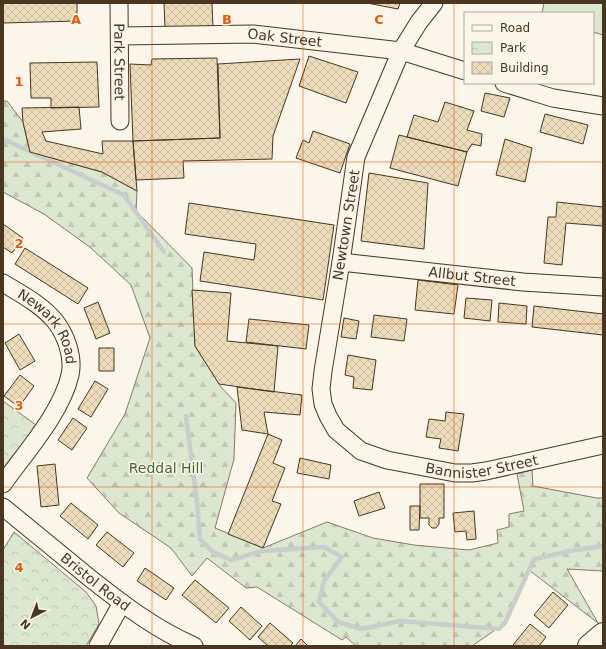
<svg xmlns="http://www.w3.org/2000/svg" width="606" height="649" font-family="'DejaVu Sans',sans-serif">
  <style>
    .forest { fill: url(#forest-firs); stroke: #887966 }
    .park { fill: url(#park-crowns); stroke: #887966 }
    .pitch { fill: #dce7d0; stroke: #887966 }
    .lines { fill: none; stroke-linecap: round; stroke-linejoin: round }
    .stream { stroke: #c9cecd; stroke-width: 4.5 }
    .building { fill: url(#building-cross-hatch); stroke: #4a3520 }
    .minor-casing { stroke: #4a3520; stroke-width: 19 }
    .major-casing { stroke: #4a3520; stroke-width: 24 }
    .minor { stroke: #fbf6e9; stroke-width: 17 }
    .major { stroke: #fbf6e9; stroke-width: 22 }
    .grid { fill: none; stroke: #e8590c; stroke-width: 1; stroke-opacity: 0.55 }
    .labels { text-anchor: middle; stroke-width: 3; stroke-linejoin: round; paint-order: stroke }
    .street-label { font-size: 14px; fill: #4a3520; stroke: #fbf6e9 }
    .park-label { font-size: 14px; fill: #436837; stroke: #fbf6e9 }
    .grid-label { font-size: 13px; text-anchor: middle; font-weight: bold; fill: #e8590c; stroke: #fbf6e9; stroke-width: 3; stroke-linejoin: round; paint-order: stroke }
  </style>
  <defs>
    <pattern id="forest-firs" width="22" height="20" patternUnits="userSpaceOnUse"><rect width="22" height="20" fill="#dce7d0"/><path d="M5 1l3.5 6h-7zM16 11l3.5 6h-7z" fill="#bec7b2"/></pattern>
    <pattern id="park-crowns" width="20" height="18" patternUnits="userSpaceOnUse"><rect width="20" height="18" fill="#dce7d0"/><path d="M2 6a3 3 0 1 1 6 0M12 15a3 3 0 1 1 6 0" fill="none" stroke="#bec7b2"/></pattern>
    <pattern id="building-cross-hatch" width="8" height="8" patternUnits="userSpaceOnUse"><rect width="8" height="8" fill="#ecdcbc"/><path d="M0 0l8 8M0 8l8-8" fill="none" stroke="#ccbda1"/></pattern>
  </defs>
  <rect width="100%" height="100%" fill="#fbf6e9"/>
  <!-- forest -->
  <path class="forest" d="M3,101H7L23,122L30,152L102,172L137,191L136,211L192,268L195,346L221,387L236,403L234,459L215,528L263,548L327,522L373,538L414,545L469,550L498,543L497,530L509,527V514L524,511L517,474L532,470L533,486L597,498H603V571L567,569L598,623L529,570L505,623L472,646H356L346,637L342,640L257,587L246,588L207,558L192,576L171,548L119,513L87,478L125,414L150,338L131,285L91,248L44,214L3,192Z"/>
  <!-- park -->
  <path class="park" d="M3,401L36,425L3,473Z
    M14,532L86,592L96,606L99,624L86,646H3V550Z"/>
  <!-- pitch -->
  <path class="pitch" d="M544,3H603V35L593,32V13H542Z"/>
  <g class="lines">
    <!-- stream -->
    <path class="stream" d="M3,139L124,195L164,252
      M186,416L197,502L200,539L213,552L231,560L262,551L324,547L342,557L324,581L319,602L338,622L361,629L400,621L499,629L505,623L534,559L570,551L603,546"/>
  </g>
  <!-- building -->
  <path class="building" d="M3,3H77V21L3,23Z
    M164,3H212L213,28H165Z
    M367,3H400L398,9Z
    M309,56L358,72L346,103L299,86Z
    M217,58L220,138L133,141L130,64L151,65L152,59Z
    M300,59L273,136L272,159L183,161L184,178L136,180L133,141L220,138L218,64Z
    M97,62L99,107L51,108V98H31L30,63Z
    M485,93L510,98L504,117L481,111Z
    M445,102L474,111L467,130L482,134L481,146L472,144L467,152L407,137L414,115L438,122Z
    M79,107L81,129L42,132L46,141L103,154L102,141H133L137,191L102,172L30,152L23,122L22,108Z
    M545,114L588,125L583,144L540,132Z
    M313,131L350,144L340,173L296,158L303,140L309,143Z
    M399,135L467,152L458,186L390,168Z
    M505,139L532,148L525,182L496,175Z
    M369,173L428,183L424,249L361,241Z
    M557,202L603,207V226L566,223L562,265L544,263L548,217H556Z
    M189,203L334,225L323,300L200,281L204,252L254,260L256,244L185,234Z
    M3,224L23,238L12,253L3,247Z
    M25,248L88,288L78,304L15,264Z
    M418,280L458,285L454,314L415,310Z
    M192,290L231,293L227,341L278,346L274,392L219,384L195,346Z
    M466,298L492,300L490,321L464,318Z
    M98,302L110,333L96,339L84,308Z
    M499,303L527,306L526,324L498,322Z
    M534,306L603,314V335L532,327Z
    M374,315L407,319L404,341L371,337Z
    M344,318L359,321L356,339L341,337Z
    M249,319L309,325L306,349L246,342Z
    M19,334L35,361L20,370L5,343Z
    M99,348H114V371H99Z
    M348,355L376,360L372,390L353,388L354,377L345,375Z
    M20,375L34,386L19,407L4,396Z
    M95,381L108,389L91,417L78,409Z
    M237,387L302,395L300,415L264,412L268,434L242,430Z
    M446,412L464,414L458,451L439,448L441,439L426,437L429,419L445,421Z
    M73,418L87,428L72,450L58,440Z
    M268,434L282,440L273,463L285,468L272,501L281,504L263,548L228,534Z
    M300,458L331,465L329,479L297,473Z
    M55,464L59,505L41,507L37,466Z
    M420,484H444V518H439V524L436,528H432L429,525V518H420Z
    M379,492L385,508L359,516L354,501Z
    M71,503L98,525L88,539L60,516Z
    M410,506H420L419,530H410Z
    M474,511L476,539L467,540L466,531L455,532L453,513Z
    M107,532L134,553L123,567L96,545Z
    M145,568L174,588L166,600L137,581Z
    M195,580L229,608L216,623L182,595Z
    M553,592L568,605L549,628L534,615Z
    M241,607L262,626L250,640L229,621Z
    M270,623L293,643L290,646H268L258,637Z
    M530,624L546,637L539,646H514L513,645Z
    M301,639L308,646H295Z"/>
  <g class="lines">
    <!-- minor casing -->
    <g class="minor-casing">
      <g id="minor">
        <path id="s1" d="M119,3L120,121"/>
        <path id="s2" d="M434,3L419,22L401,51L356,157L341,262L323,371L321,389L323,404L328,416L336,430L361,451L387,460L455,473H472L486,471L603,445"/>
        <path id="s3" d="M120,36L253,34L401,51L465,71"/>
        <path d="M504,83L553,98L603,106"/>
        <path id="s4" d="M341,262L523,282L603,287"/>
        <path id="s5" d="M3,283C21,294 41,304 55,321C66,335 74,357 70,375C62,412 25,453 3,484"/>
        <path id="s6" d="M3,507C32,531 62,555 91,579C124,605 155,629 194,646"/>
        <path d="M98,646L122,603"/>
      </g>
    </g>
    <!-- major casing -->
    <g class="major-casing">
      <path id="major" d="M589,646L603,634"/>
    </g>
    <!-- minor -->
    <use href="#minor" class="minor"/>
    <!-- major -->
    <use href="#major" class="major"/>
  </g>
  <!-- grid -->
  <path class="grid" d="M152,3V646M303,3V646M454,3V646M3,162H603M3,324H603M3,487H603"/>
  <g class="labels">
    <!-- street labels -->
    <g class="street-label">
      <text dy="5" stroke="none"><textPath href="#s3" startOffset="165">Oak Street</textPath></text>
      <text dy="5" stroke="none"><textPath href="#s1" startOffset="59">Park Street</textPath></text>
      <text transform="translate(346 225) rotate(-81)" y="5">Newtown Street</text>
      <text dy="5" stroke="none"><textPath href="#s4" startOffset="132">Allbut Street</textPath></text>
      <text dy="5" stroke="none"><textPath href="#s5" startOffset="65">Newark Road</textPath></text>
      <text dy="5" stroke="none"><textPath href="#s2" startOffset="609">Bannister Street</textPath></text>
      <text dy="5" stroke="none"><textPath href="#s6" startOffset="119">Bristol Road</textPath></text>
    </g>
    <!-- park labels -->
    <g class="park-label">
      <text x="166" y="473">Reddal Hill</text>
    </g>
  </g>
  <g class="grid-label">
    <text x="76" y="24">A</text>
    <text x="227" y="24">B</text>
    <text x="379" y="24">C</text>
    <text x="19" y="86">1</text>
    <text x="19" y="248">2</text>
    <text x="19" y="410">3</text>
    <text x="19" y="572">4</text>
  </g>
  <!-- border -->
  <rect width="606" height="649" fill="none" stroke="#4a3520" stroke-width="8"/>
  <!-- legend -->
  <rect x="464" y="12" width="130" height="72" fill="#fbf6e9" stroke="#b4a999"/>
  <rect x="472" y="25" width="20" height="6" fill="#fbf6e9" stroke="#b4a999"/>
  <text x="500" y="32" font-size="12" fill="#4a3520">Road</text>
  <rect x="472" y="42" width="20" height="12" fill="url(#park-crowns)" stroke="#b4a999"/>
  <text x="500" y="52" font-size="12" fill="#4a3520">Park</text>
  <rect x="472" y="62" width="20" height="12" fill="url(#building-cross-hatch)" stroke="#b4a999"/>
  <text x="500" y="72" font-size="12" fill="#4a3520">Building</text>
  <!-- north arrow -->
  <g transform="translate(32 617) rotate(222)" stroke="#fbf6e9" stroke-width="3" paint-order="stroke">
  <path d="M0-3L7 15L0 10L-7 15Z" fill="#4a3520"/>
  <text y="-6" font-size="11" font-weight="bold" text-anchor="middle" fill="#4a3520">N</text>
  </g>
</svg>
